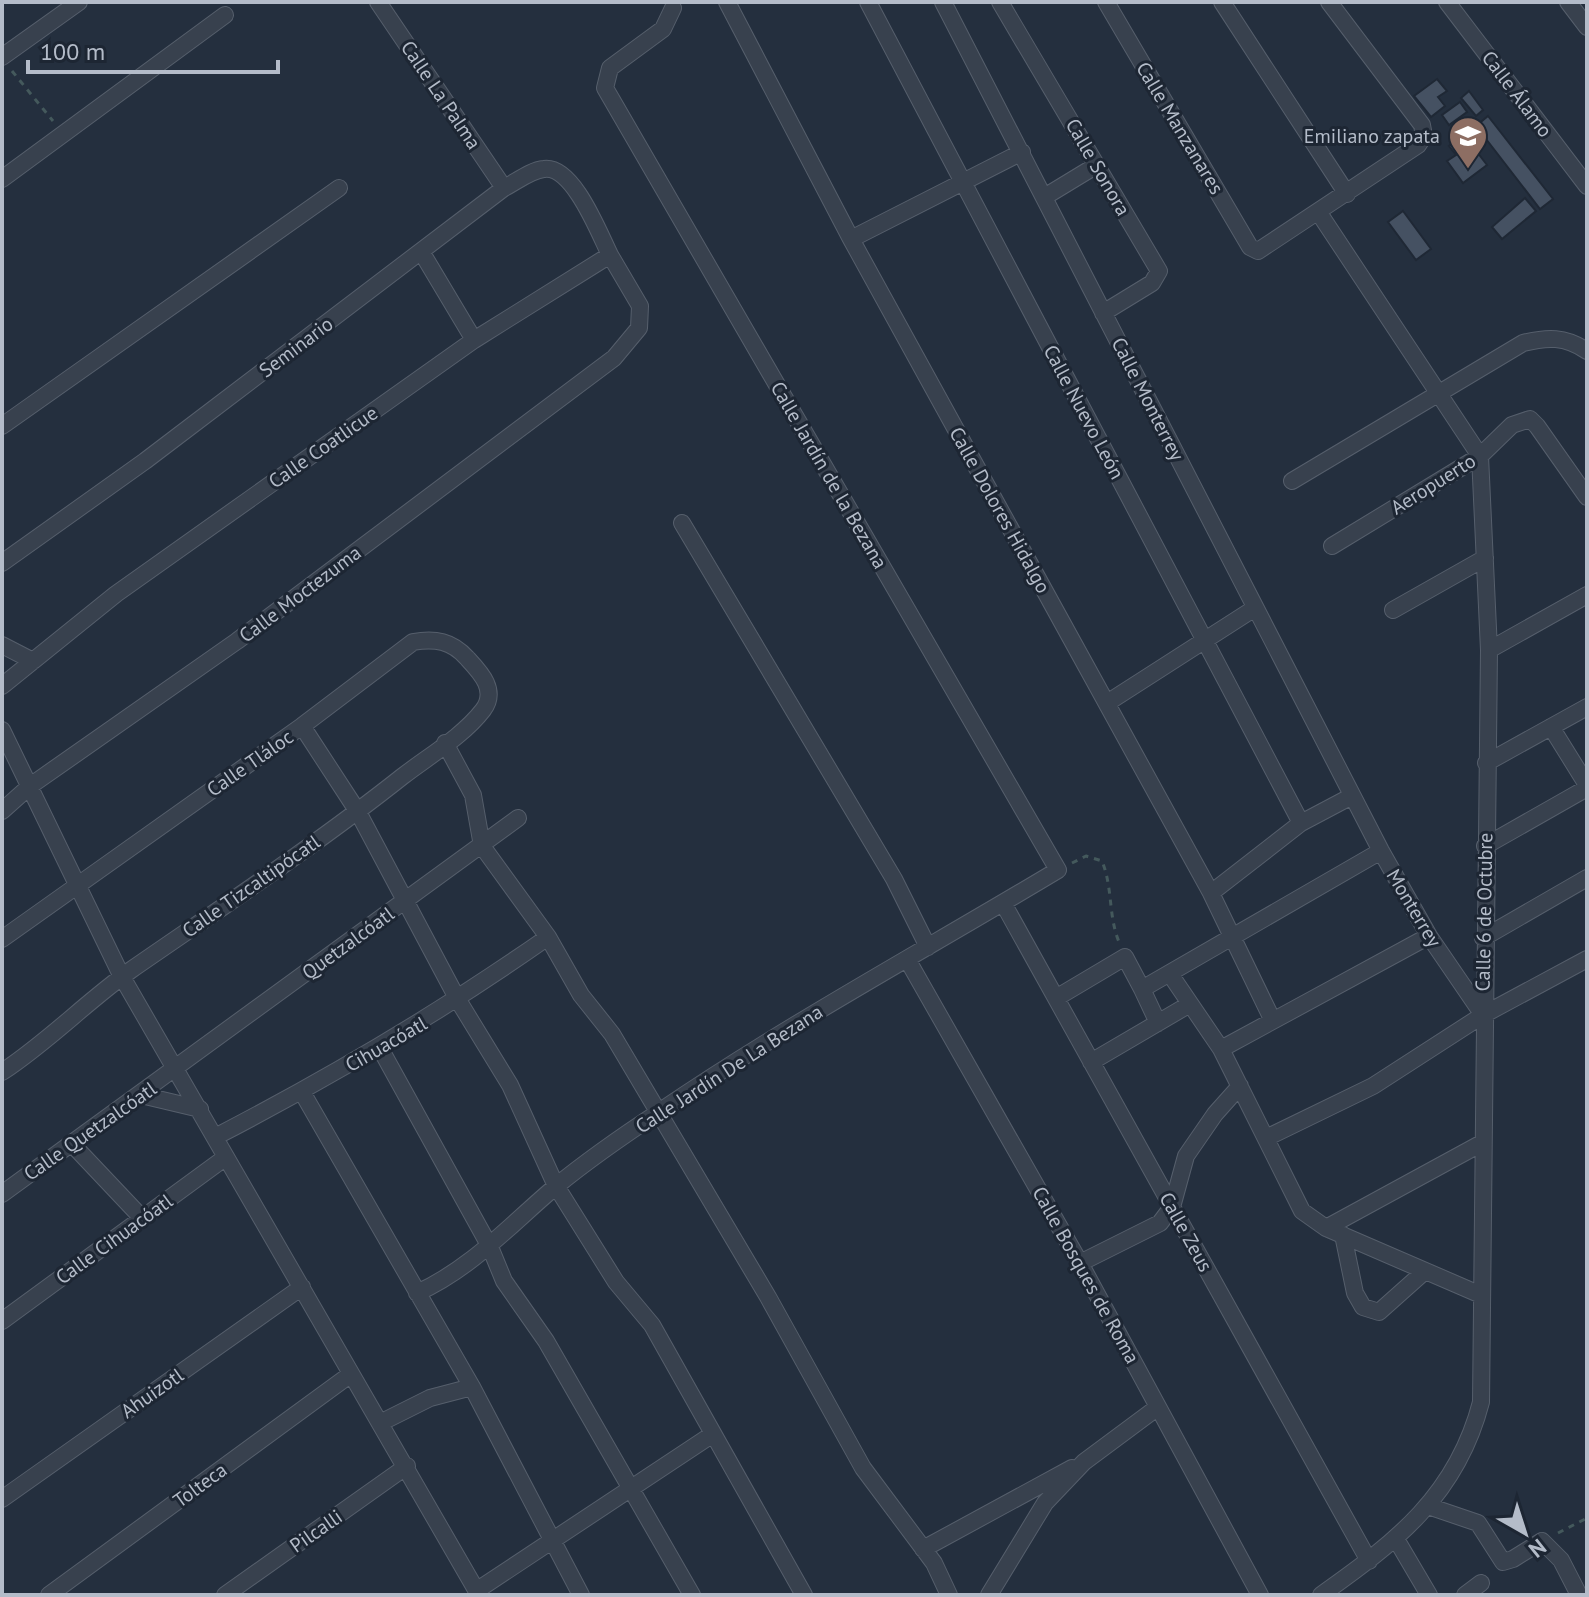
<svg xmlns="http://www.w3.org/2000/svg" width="1589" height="1597" font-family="'PT Sans',sans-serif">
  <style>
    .building { fill: #455162; stroke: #1f2835; stroke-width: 2 }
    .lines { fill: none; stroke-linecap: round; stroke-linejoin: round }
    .minor-casing { stroke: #565f6c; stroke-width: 18 }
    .path { stroke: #44595c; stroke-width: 3; stroke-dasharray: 6 6; stroke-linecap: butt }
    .minor { stroke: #38414e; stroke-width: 16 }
    .labels { text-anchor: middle; stroke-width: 6; stroke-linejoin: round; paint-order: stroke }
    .street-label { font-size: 20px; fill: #b4bcc9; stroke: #1d2633 }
    .poi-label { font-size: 20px; fill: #b4bcc9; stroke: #1d2633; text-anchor: end }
  </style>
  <rect width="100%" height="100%" fill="#242f3e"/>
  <!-- building -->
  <path class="building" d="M1437,79L1447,91L1438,97L1445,106L1431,117L1414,96Z
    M1469,91L1483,110L1476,116L1461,98Z
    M1460,102L1467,112L1449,125L1442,115Z
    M1488,116L1553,199L1540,209L1476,126Z
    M1464,135L1487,165L1463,183L1447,161L1456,155L1449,146Z
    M1525,198L1536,211L1502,239L1492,227Z
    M1403,211L1431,249L1416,260L1388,222Z"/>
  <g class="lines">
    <!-- minor casing -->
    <g class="minor-casing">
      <path id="minor" d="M378,2L504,188
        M727,2L851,239L1211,893L1272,1019
        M868,2L1301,823
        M943,2L1381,851L1429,936L1483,1015
        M1000,2L1159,271L1152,283L1103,313
        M1106,2L1250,247L1258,251L1418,145L1424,136L1422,125L1329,2
        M1222,2L1347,194
        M1447,2L1587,186
        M1568,2L1587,27
        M2,57L79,2
        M2,179L225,15
        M1046,196L1097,165
        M1319,213L1480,456L1489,650L1481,1402C1457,1495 1396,1542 1321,1595
        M851,239L1022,152
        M422,253L474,340
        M2,426L339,188
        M1292,481L1523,343C1547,337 1565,336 1587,351
        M682,523L894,879L928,947
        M1332,546L1480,456L1512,425L1530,419L1537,426L1587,497
        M2,563L145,461L504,188C516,182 531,170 544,169C573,165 599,233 610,255L474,340L116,594L2,686
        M1393,610L1485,558
        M2,645L33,661
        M1489,650L1587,595
        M1107,703L1255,608
        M302,726L358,812L458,1000L510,1085L556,1186L616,1282L652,1325L804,1595
        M1551,727L1587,785
        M2,730L122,977L479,1595
        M445,743L473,795L482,846L548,937L581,995L612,1034L768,1297L863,1468L934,1563L949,1595
        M1486,763L1587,707
        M2,811L30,786L237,641L614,358L639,328L640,306L610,255
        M1485,846L1587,788
        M1211,893L1301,823L1352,796
        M1003,903L1369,1561
        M1483,938L1587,878
        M2,939L302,726L413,642C435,638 452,641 467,658C480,672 498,690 483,710C463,736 429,756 403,776C316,845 222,907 131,970C86,1002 48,1042 2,1072
        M907,959L1080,1263L1260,1595
        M1170,974L1221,1049L1302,1211L1326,1228L1481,1295
        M1142,989L1158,1023
        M1056,998L1125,957L1142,989L1381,851
        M380,1048L490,1247L504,1281L546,1341L692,1595
        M1221,1049L1429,936
        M1091,1062L1190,1004
        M302,1092L472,1387L581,1595
        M141,1095L200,1109
        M215,1137C331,1077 441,1012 548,937
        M1266,1138L1373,1086L1483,1015L1587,959
        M72,1144L142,1218
        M2,1194L518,818
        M1326,1228L1482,1143
        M1343,1235L1355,1293L1363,1307L1379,1312L1425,1271
        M1080,1263L1160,1223L1172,1207L1186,1156L1215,1114L1240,1086
        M417,1293C472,1268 510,1225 555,1187C588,1160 624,1135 659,1112C788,1024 925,950 1058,870L605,88L610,68L663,29L673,8
        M2,1321L226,1157
        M382,1422L430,1398L472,1387
        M2,1499L302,1287
        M1428,1506L1478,1523L1503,1562L1513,1559L1542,1541L1561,1560L1579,1595
        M1396,1539L1429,1595
        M923,1549L1072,1468
        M476,1591L713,1434
        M49,1595L351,1374
        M225,1595L407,1466
        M989,1595L1045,1503L1084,1462L1158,1407
        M1465,1595L1481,1583"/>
    </g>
    <!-- path -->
    <path class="path" d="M12,71L53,121
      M1072,863L1086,856L1102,861C1113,888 1108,915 1119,942
      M1558,1533L1587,1518"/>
    <!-- minor -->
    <use href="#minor" class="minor"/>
  </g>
  <!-- icons -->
  <defs>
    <g id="school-pin" transform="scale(2)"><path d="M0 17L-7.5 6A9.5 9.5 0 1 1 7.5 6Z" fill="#8d6e63" stroke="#1d2633"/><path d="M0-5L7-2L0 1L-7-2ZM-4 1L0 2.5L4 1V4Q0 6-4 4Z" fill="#fff"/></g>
  </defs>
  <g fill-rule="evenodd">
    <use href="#school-pin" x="1468" y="136"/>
  </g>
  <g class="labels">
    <!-- street labels -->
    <g class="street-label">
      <text transform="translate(1517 94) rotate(53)" y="7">Calle Álamo</text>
      <text transform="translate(441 95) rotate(56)" y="7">Calle La Palma</text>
      <text transform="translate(1180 128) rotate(59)" y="7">Calle Manzanares</text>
      <text transform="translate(1098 167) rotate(60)" y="7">Calle Sonora</text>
      <text transform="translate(296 347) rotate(-37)" y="7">Seminario</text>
      <text transform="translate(1148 399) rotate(63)" y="7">Calle Monterrey</text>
      <text transform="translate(1084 412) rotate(62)" y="7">Calle Nuevo León</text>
      <text transform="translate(323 447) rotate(-35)" y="7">Calle Coatlicue</text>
      <text transform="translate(829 475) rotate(60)" y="7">Calle Jardín de la Bezana</text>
      <text transform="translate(1433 484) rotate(-32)" y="7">Aeropuerto</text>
      <text transform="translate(1000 510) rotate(61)" y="7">Calle Dolores Hidalgo</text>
      <text transform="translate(300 594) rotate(-37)" y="7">Calle Moctezuma</text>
      <text transform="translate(250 763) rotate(-35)" y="7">Calle Tláloc</text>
      <text transform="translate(251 886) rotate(-35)" y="7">Calle Tizcaltipócatl</text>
      <text transform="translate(1414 908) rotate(59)" y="7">Monterrey</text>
      <text transform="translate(1484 912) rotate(-89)" y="7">Calle 6 de Octubre</text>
      <text transform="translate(348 943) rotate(-36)" y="7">Quetzalcóatl</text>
      <text transform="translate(386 1044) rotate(-30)" y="7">Cihuacóatl</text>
      <text transform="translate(729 1069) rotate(-33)" y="7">Calle Jardín De La Bezana</text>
      <text transform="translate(90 1131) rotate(-35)" y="7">Calle Quetzalcóatl</text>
      <text transform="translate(1186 1232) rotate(61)" y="7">Calle Zeus</text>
      <text transform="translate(114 1239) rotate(-36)" y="7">Calle Cihuacóatl</text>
      <text transform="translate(1086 1275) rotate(61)" y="7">Calle Bosques de Roma</text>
      <text transform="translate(152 1393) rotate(-35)" y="7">Ahuizotl</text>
      <text transform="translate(200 1485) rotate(-36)" y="7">Tolteca</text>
      <text transform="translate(316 1531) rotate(-35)" y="7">Pilcalli</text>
    </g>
    <!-- poi labels -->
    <g class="poi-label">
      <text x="1440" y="143">Emiliano zapata</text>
    </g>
  </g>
  <!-- border -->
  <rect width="1589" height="1597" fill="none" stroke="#b4bcc9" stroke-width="8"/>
  <!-- north arrow -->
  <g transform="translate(1525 1533) rotate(141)" stroke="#1d2633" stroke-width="6" paint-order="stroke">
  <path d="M0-6L14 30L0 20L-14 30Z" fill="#b4bcc9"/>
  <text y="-12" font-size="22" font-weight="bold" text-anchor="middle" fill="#b4bcc9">N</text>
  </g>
  <!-- scale -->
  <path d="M28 60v12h250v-12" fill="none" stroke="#b4bcc9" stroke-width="4"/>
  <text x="40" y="60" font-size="24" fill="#b4bcc9" stroke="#1d2633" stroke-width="6" paint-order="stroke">100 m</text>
</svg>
